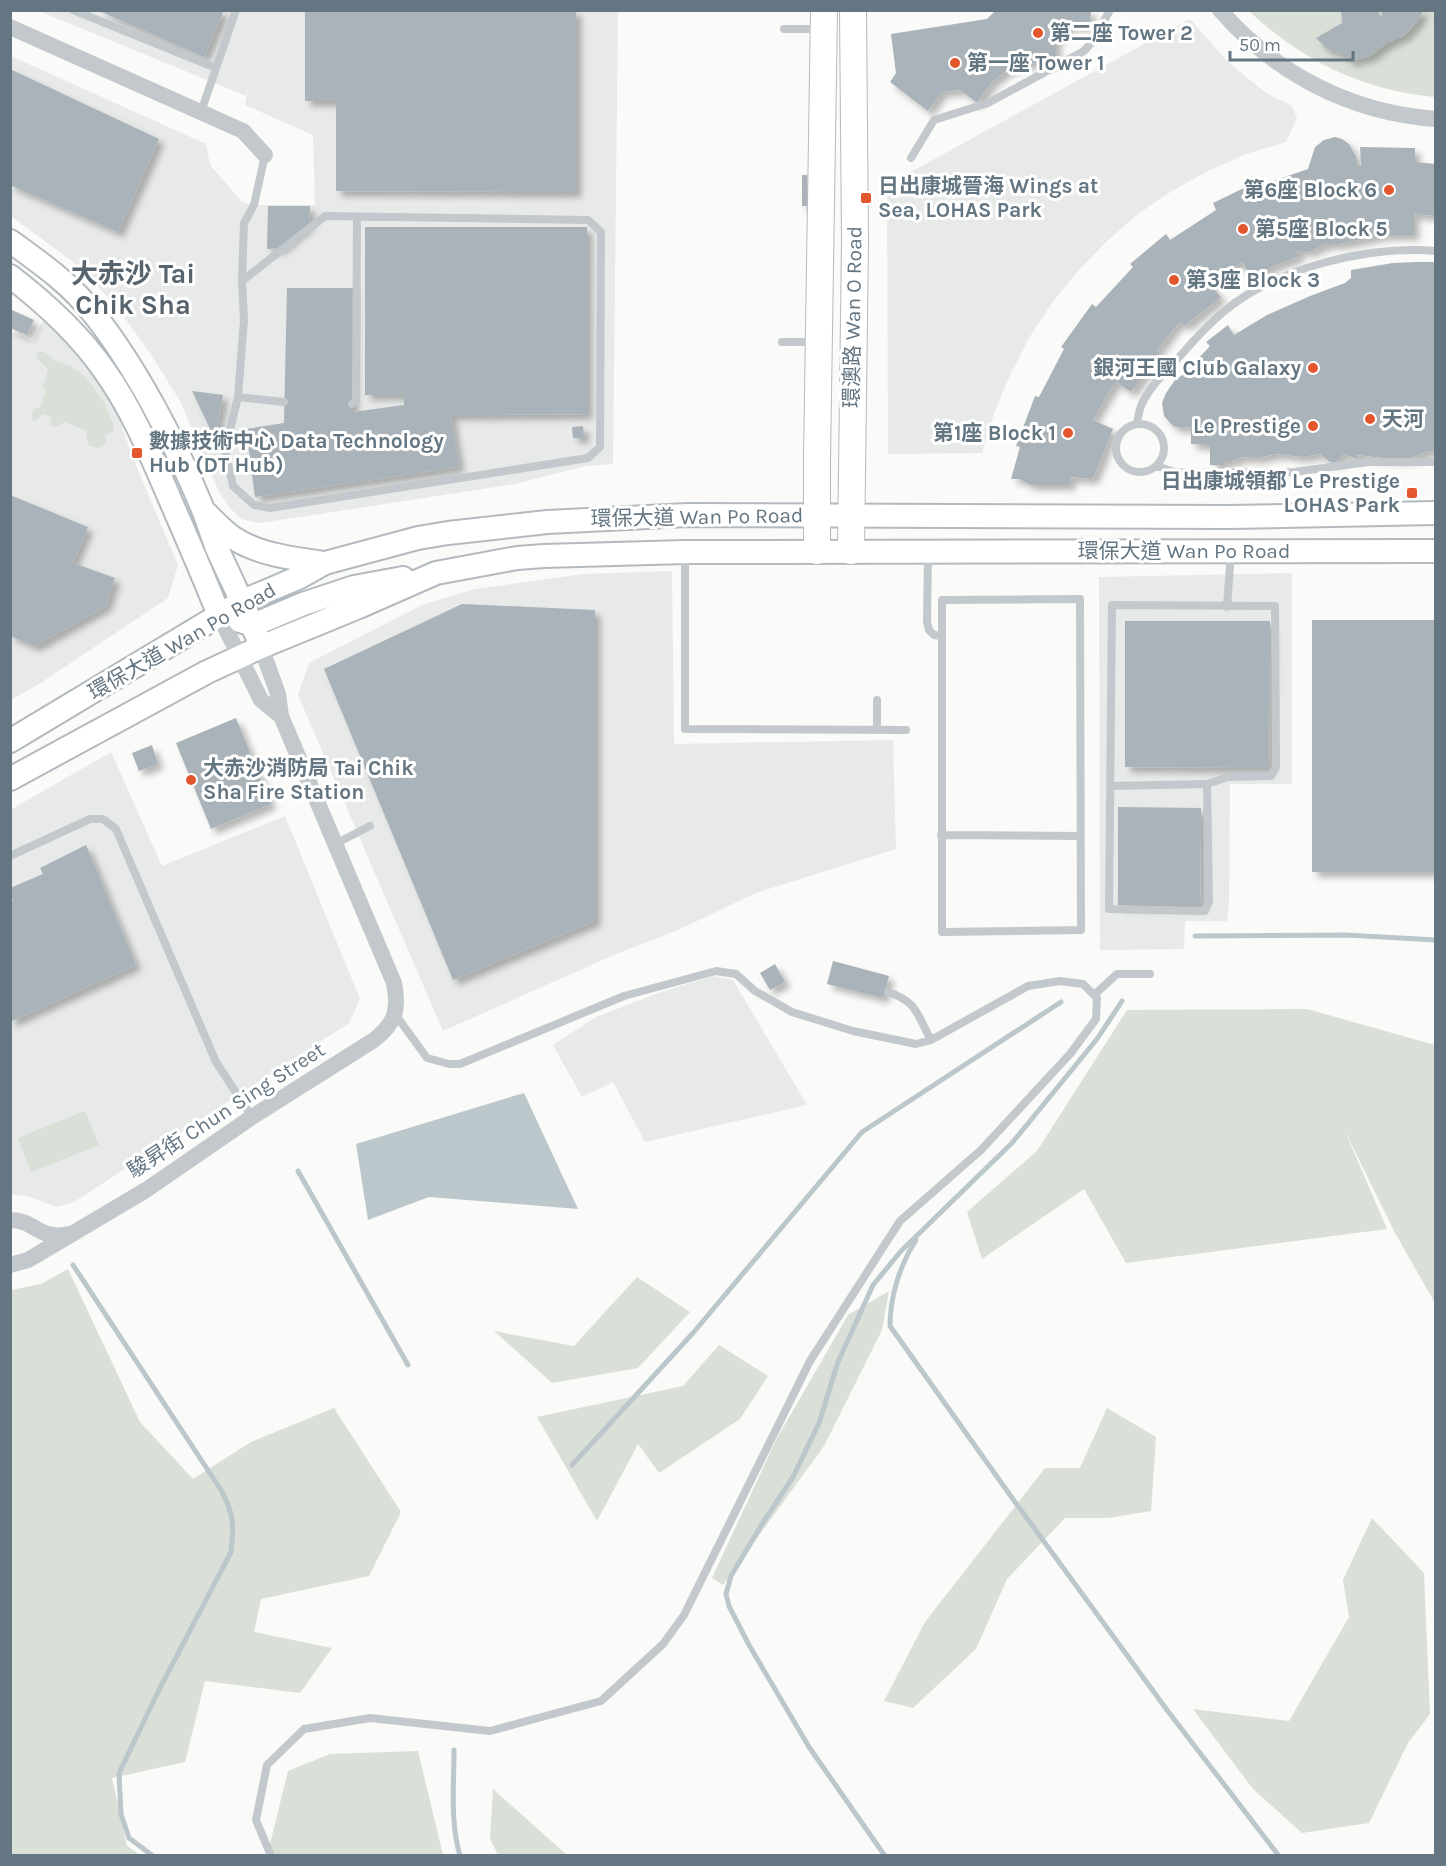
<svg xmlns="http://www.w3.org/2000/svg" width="1446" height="1866" font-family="Karla,'Noto Sans TC',sans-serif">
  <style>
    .built { fill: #e8e9e9 }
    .green { fill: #dadfd7 }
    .water { fill: #bbc7cb }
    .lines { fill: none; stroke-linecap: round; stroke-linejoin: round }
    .stream { stroke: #bbc7cb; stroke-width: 5 }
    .building { fill: #aab3b9; filter: url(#shadow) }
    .secondary-casing { stroke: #b3babf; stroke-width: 26 }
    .primary-casing { stroke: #b5babe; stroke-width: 28 }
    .lane { stroke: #c3c8cc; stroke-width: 8 }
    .street { stroke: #c3c8cc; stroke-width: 16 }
    .secondary { stroke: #fff; stroke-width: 22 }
    .primary { stroke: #fff; stroke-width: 26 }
    .poi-dot { fill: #e4572e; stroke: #fff; stroke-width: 2 }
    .labels { text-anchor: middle; stroke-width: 6; stroke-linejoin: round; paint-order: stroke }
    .poi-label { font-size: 21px; font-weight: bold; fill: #657683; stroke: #fff; text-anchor: start }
    .street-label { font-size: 21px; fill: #657683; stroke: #fff }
    .district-label { font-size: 27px; font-weight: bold; fill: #57646e; stroke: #fff }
  </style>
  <defs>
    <filter id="shadow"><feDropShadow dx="5.5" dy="5.5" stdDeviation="3" flood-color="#0004"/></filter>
  </defs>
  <rect width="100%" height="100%" fill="#fafaf8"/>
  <!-- built -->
  <path class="built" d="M39,11H618L613,464L585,466L515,484L320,514L259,523L241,519L230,508L219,492L180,401L150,353L113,302L73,262L11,216V56L206,144L210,165L242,202L253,205H315L313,135L245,105L250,78L246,96Z
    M1190,19L1228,62L1266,93L1292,106L1297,118L1286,142L1246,154L1208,171L1172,191L1138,214L1107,241L1078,271L1052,303L1029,338L1010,375L994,414L982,453L888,454L887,185Z
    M45,317L80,358L114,405L137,468L178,565L168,598L39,684L11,700L10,332L33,341Z
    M672,571L674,744L893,740L896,849L756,893L678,930L616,954L443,1031L298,695L309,663L422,605L475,589L583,574Z
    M1292,573V784H1230L1229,906L1227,921H1185L1184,949L1100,950L1099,577Z
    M111,752L162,866L285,816L360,999L349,1023L74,1202L57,1207L27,1196L11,1195L10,810Z
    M714,976L733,980L807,1105L645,1142L613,1082L582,1097L553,1045L596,1017L661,992Z"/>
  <!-- green -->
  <path class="green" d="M1249,11H1435V97C1363,91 1301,60 1249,11Z
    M43,351L55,361L71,366L86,377L105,404L114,426L113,431L105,436L106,444L97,448L88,445L86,431L65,422L55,427L50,425L52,417L44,414L34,421L31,417L34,408H40L46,391L43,387L48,369L36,357L37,352Z
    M1307,1009L1435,1045V1303L1395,1233L1344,1129L1387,1229L1126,1263L1084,1189L982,1259L967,1212L1037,1151L1127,1010Z
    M85,1111L99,1145L31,1172L18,1138Z
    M68,1269L140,1422L193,1479L251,1442L334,1408L401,1512L369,1576L261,1599L254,1632L332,1648L300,1693L205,1681L185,1762L112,1778L127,1846L140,1855H11V1290L41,1284Z
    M637,1277L690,1312L638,1368L552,1383L494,1331L574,1346Z
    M889,1291L882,1330L824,1446L723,1585L712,1578L776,1440L848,1315Z
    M719,1345L768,1376L740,1419L659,1473L638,1444L597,1521L537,1417L683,1386Z
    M1107,1408L1156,1437L1151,1511L1108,1518H1065L1007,1579L976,1649L913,1708L884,1701L925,1622L1045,1468H1080Z
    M1372,1518L1424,1573L1430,1714L1408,1743L1369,1823L1302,1833L1253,1789L1193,1709L1289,1721L1349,1617L1343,1580Z
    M418,1751L443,1855L267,1856L288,1771L330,1754Z
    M493,1789L567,1855H498L490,1839Z"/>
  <!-- water -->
  <path class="water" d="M524,1093L578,1209L429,1197L368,1220L356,1144Z"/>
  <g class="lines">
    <!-- stream -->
    <path class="stream" d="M1195,936L1346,935L1436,940
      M298,1171L408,1365
      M916,1240C900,1265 890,1296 890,1326L1010,1495L1167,1710L1279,1856
      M73,1265L221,1490C234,1514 234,1525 231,1552L159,1690L119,1773L121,1814L129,1838L153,1856
      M572,1465L693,1333L862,1132L1061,1002
      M454,1750C454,1785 450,1822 460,1856
      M885,1856L809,1747L749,1645L729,1606L726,1594L731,1576L764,1521L793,1477L819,1423L838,1362L873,1285L901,1251L1012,1143L1097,1039L1122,1001"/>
  </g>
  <!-- building -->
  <path class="building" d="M97,10H224L204,57Z
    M305,10H576V192L336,191V101H305Z
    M996,10H1091L1090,26H1069L1056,39V62L1024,64L1007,70L992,82L977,103L960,90L942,92L928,111L890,82L896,73L891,34L987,19Z
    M1341,10H1379V16H1382V10H1424L1416,23L1405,35L1387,43L1370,56L1351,61H1349V58L1345,57V55L1326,48L1316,38L1342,23Z
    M10,69L159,139L118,232L10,185Z
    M1335,137L1342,139L1349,144L1356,156L1358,166H1361L1360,147L1415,148V162L1436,164V216L1414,214V235H1384L1339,244H1326L1311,251H1296L1300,256L1273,266L1251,278L1242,262L1230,270L1210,284L1221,297L1185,326L1181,322L1175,327L1157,351L1160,353L1159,355L1131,392L1116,382L1109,392L1093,420L1113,429L1094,477L1091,479L1072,477L1069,485H1031L1019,479H1011L1020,447L1016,446L1035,396L1039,397L1064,349L1061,347L1092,304L1096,307L1133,267L1130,264L1166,234L1170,240L1216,210L1213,203L1254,183L1255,187L1308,169L1315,147L1324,140Z
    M802,175H807V206H802Z
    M268,206H310L309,224L281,248L267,249Z
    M365,227H587V414L451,415L459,467L255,497L246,429L284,423L287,288H353V412L404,405V395H365Z
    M1416,262H1436V451L1423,453L1412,458L1393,459L1357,455V459L1344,454L1336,462H1330L1320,454L1302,457L1277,454L1258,458L1243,457L1232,461H1223V465H1210V445L1191,444V427L1182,428L1173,426L1164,416L1162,403L1166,393L1175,380L1184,374L1210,346L1206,342L1228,325L1234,335L1267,315L1310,296L1345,283L1351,278V270L1393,263Z
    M12,310L34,320L27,335L10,328Z
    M192,391L223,395L215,439Z
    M583,426L584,438H573L572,427Z
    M10,495L88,527L73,563L115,578L106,606L35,646L10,636Z
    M462,604L595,610V921L453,980L324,669Z
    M1312,620H1436V872H1312Z
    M1125,621H1270L1269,768L1125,767Z
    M236,718L271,804L211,829L176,743Z
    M152,745L158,764L139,771L132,753Z
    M1118,807L1201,808L1200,905H1118Z
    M86,845L136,965L10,1022V903L13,901L10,895V888L43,874L40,868Z
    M833,961L889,976L883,998L827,984Z
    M775,964L785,982L770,990L760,973Z"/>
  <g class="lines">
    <!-- secondary casing -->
    <g class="secondary-casing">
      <path id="secondary" d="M10,241C39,262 71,284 93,313C137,368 177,446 204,512C208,523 212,535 216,546C231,580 248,612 261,647
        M10,276C45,303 79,334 104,370C132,409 150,453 169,497C186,536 203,575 219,615
        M207,514C216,523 224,532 235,539C261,555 295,559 325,563
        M240,621L253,625L303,604L354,587L403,578
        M10,741L243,601L300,577L325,563L418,538L448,533L547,522L688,515L1229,517L1436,513
        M10,779L207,672L261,647L361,606L436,573L517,558L544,556L685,552L1436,551"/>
    </g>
    <!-- primary casing -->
    <g class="primary-casing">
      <path id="primary" d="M817,551V458L824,10
        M851,551L855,241L853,10"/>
    </g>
    <!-- lane -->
    <path class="lane" d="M73,10L216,68
      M784,29H821
      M201,112L236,10
      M911,158L934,120L988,103L1084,51L1092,42L1110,10
      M242,281L325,216L588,220L601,232L600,447L588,458L270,508L254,505L233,486L225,450L238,397L244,320L242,281L244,223L254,205L265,155
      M782,342H816
      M238,397L284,402
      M352,404L356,400L357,217
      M1116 448a24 24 0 1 1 48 0a24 24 0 1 1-48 0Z
      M1137,424C1138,418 1139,411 1141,406C1148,388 1168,369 1181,355C1194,340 1208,325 1223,312C1276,268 1368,245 1436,251
      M1157,466L1174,472L1191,473L1294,472L1368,462H1436
      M685,552V729L906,730
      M928,552L927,622L929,630L934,635L941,636
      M1080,599L1081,930L942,932V600Z
      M1227,607L1231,552
      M877,700V730
      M1110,786L1207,784L1209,902L1205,911L1109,909L1112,605L1275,606L1276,767L1271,776L1228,777L1207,784
      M941,835L1080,836
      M335,844L370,826
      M10,856L90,819H103L116,829L216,1062L252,1117
      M888,992C918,1002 917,1015 931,1040
      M1094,995L1117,974H1150
      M271,1856L256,1820L267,1765L304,1729L370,1718L490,1731L601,1701L663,1644L684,1615L810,1361L900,1221L981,1150L1070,1054L1096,1019L1097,998L1083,984L1060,981L1028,986L931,1040L916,1044L853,1031L792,1012L755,991L736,974L716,971L624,996L460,1064H449L427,1058L395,1014"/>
    <!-- street -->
    <path class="street" d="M1220,10C1276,74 1351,113 1436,119
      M10,27L243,131L265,155
      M219,615L261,700L281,716
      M10,1220C36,1220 38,1241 69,1234
      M10,1265L28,1260L146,1190L252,1117L374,1040C396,1023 399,1009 394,983L281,716L278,694L261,647"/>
    <!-- secondary -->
    <use href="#secondary" class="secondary"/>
    <!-- primary -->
    <use href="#primary" class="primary"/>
  </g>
  <!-- markers -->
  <g class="poi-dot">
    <circle cx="1038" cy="33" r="6"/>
    <circle cx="955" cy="63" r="6"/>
    <circle cx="1389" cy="190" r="6"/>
    <rect x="860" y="192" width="12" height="12" rx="3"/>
    <circle cx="1243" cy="229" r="6"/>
    <circle cx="1174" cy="280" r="6"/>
    <circle cx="1313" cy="368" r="6"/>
    <circle cx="1370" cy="419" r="6"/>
    <circle cx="1313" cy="426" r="6"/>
    <circle cx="1068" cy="433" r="6"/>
    <rect x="131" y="447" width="12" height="12" rx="3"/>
    <rect x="1406" y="487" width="12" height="12" rx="3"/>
    <circle cx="191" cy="780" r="6"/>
  </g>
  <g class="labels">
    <!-- poi labels -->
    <g class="poi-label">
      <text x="1050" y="40">第二座 Tower 2</text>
      <text x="967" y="70">第一座 Tower 1</text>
      <text x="878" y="193">日出康城晉海 Wings at<tspan x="878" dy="24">Sea, LOHAS Park</tspan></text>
      <text x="1377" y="197" text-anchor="end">第6座 Block 6</text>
      <text x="1255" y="236">第5座 Block 5</text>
      <text x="1186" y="287">第3座 Block 3</text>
      <text x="1301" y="375" text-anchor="end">銀河王國 Club Galaxy</text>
      <text x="1382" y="426">天河</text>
      <text x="1301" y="433" text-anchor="end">Le Prestige</text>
      <text x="1056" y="440" text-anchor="end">第1座 Block 1</text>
      <text x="149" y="448">數據技術中心 Data Technology<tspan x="149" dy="24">Hub (DT Hub)</tspan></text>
      <text x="1400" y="488" text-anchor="end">日出康城領都 Le Prestige<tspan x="1400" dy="24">LOHAS Park</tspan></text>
      <text x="203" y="775">大赤沙消防局 Tai Chik<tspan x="203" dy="24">Sha Fire Station</tspan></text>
    </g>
    <!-- street labels -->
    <g class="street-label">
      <text transform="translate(853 317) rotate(-89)" y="7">環澳路 Wan O Road</text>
      <text transform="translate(697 517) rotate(-1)" y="7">環保大道 Wan Po Road</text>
      <text x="1184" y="558">環保大道 Wan Po Road</text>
      <text transform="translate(182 641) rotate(-30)" y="7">環保大道 Wan Po Road</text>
      <text transform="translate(226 1110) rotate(-33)" y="7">駿昇街 Chun Sing Street</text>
    </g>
    <!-- district labels -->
    <g class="district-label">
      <text x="133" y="283">大赤沙 Tai<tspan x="133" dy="31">Chik Sha</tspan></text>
    </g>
  </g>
  <!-- border -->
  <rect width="1446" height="1866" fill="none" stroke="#657683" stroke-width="24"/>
  <!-- scale -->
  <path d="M1230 51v9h123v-9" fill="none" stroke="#657683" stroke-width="3"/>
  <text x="1239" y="51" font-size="18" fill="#657683" stroke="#ffffff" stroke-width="4.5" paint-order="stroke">50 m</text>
</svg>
